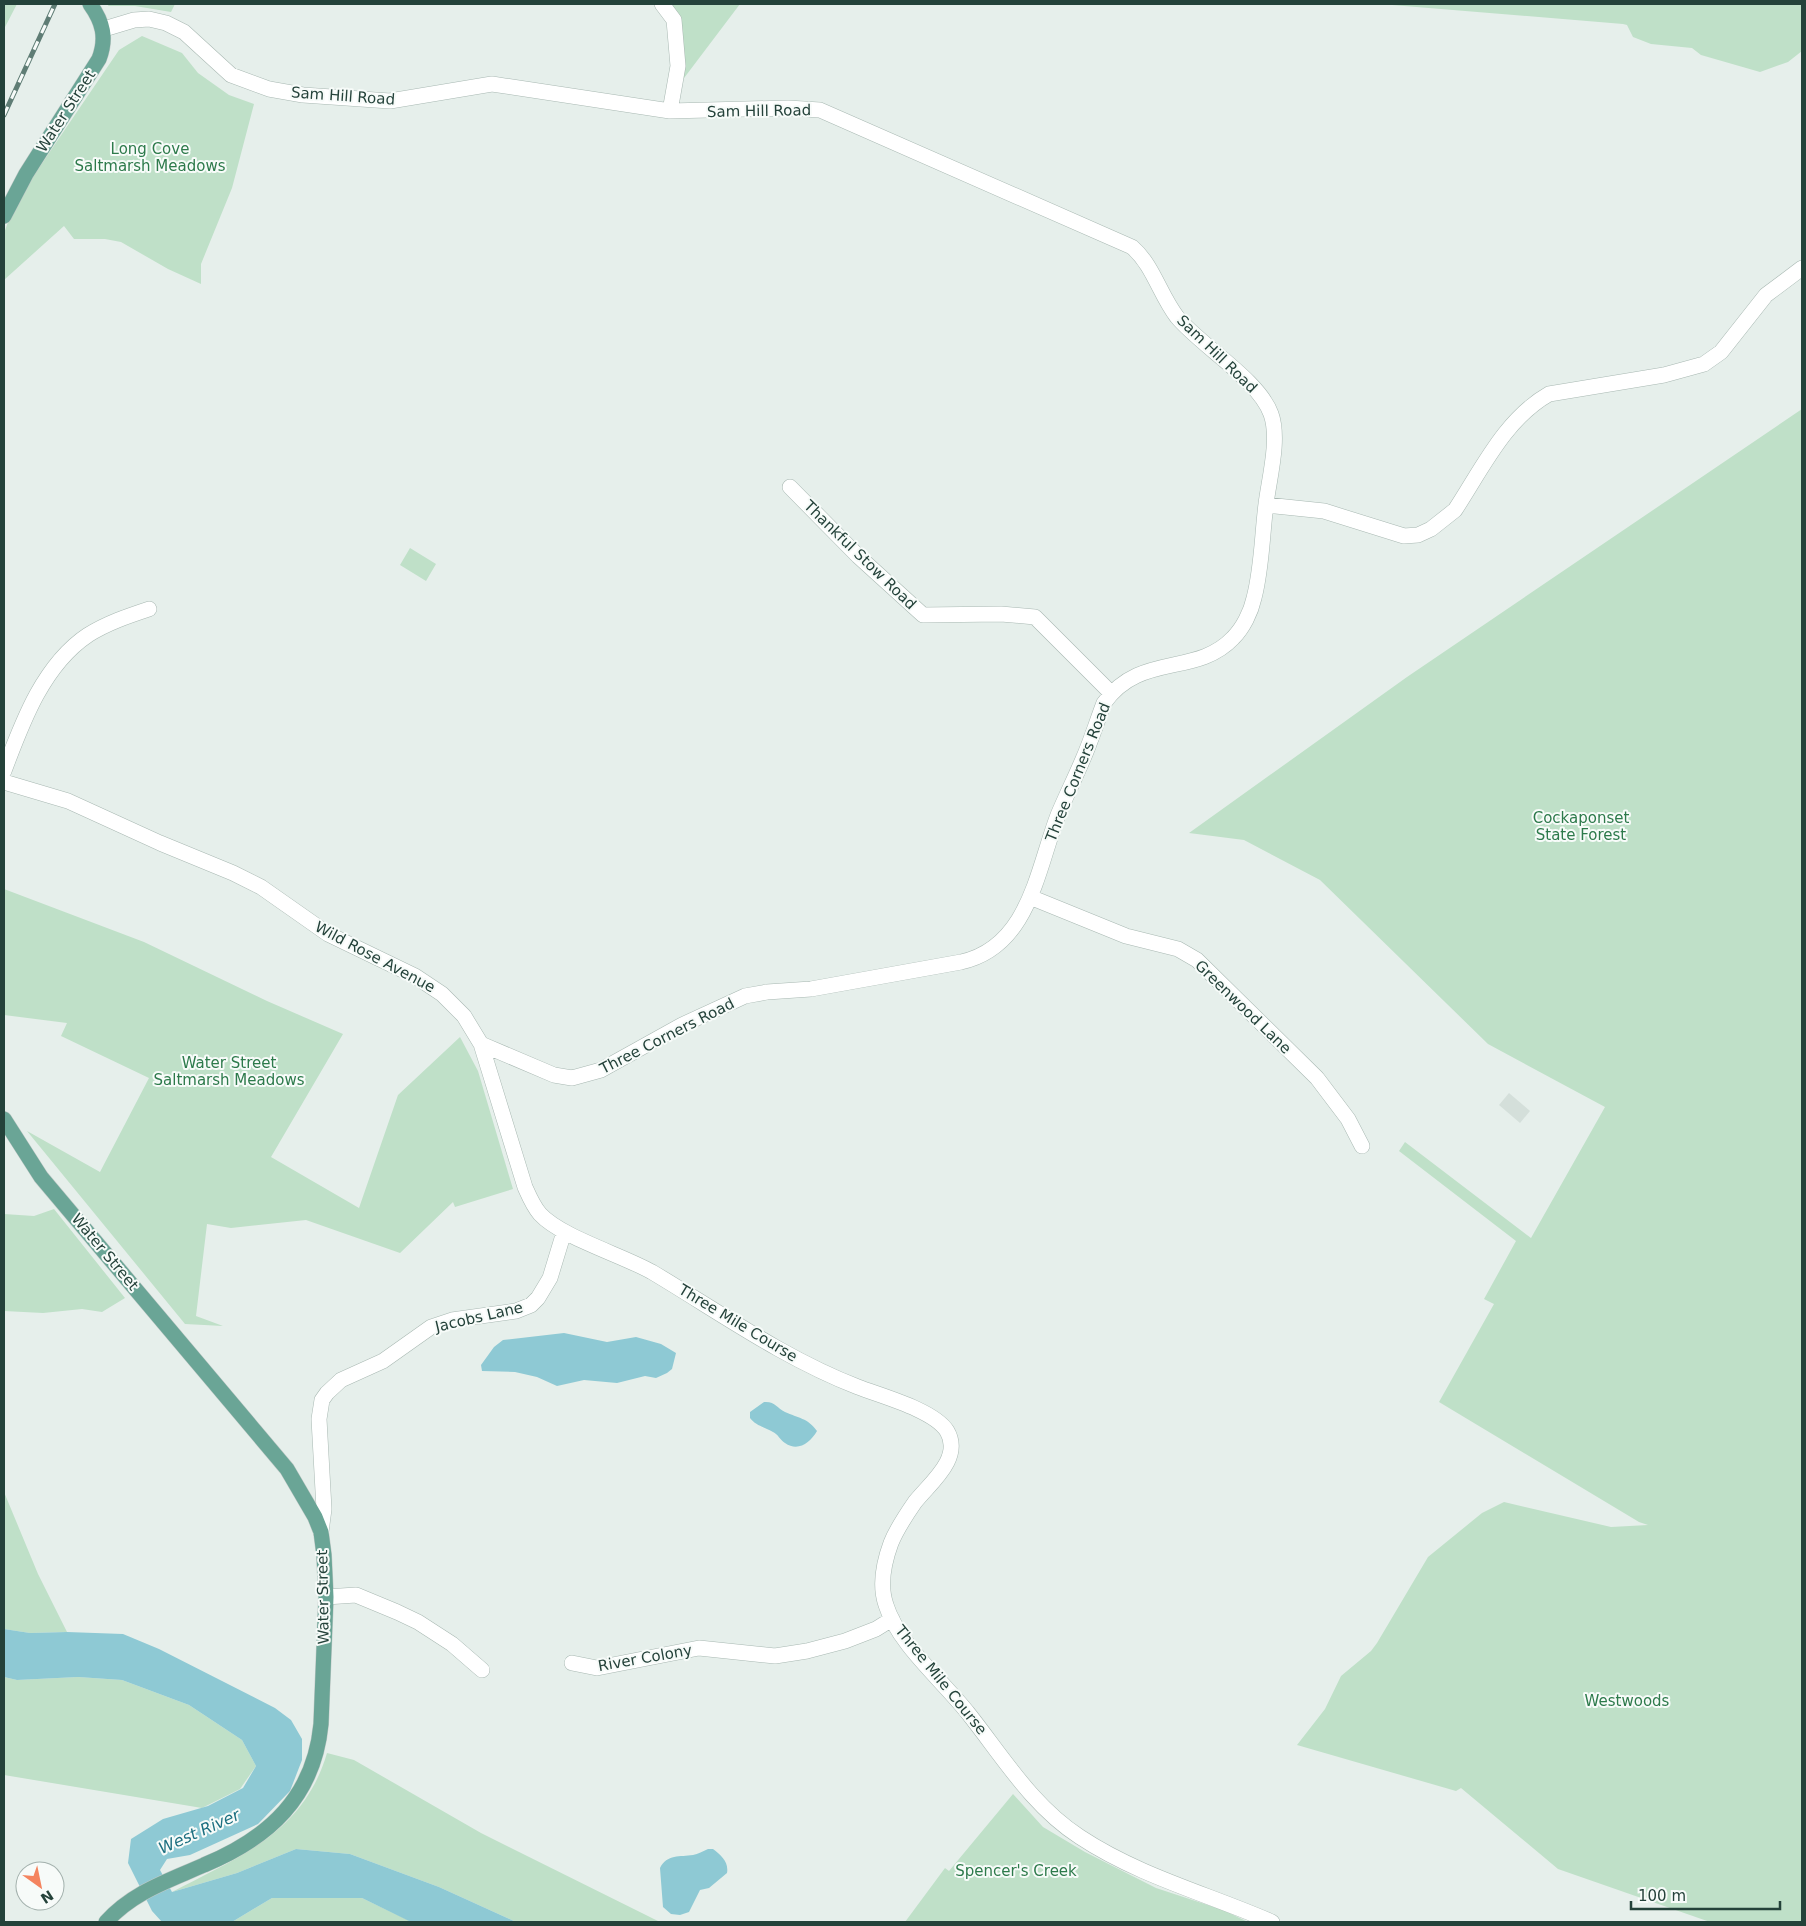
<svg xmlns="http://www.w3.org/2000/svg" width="1806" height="1926" font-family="'DejaVu Sans',sans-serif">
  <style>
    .built { fill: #d4dfda }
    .green { fill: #bfe0c8 }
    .water { fill: #8ec9d4 }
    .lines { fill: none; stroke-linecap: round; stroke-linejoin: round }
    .minor-casing { stroke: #a8b8b2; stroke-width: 16 }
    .major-casing { stroke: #c2cac8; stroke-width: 16 }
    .minor { stroke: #fff; stroke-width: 15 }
    .major { stroke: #6aa596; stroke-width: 15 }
    .rail-casing { stroke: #5f7d75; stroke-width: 5 }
    .rail { stroke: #f7fbf9; stroke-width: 3; stroke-dasharray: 9; stroke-linecap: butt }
    .labels { text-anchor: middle; stroke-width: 4; stroke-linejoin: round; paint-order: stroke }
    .street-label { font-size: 15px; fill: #24423a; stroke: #f7fbf9 }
    .park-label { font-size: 15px; fill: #2d7a4b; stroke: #f7fbf9 }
    .water-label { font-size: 16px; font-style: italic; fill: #1c6f80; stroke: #f7fbf9 }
  </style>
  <rect width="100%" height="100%" fill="#e6efeb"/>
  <!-- built -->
  <path class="built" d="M1509,1093L1530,1111L1520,1123L1499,1105Z"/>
  <!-- green -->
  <path class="green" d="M4,4H17L4,29Z
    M109,4H175L171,12L135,6H108Z
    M669,4H740L675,90Z
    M1380,4H1802V51L1788,62L1760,72L1701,55L1692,48L1651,44L1633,37L1627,25L1623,24Z
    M142,36L182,53L198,73L229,95L254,104L232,188L201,264V284L168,269L121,242L105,239H74L64,226L4,280V233L15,203L119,50Z
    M1802,409V1922H1710L1558,1869L1461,1788L1456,1791L1297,1745L1325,1709L1341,1676L1371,1651L1377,1643L1428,1557L1482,1513L1504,1502L1611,1527L1648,1525L1639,1522L1439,1402L1494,1304L1484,1299L1516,1241L1399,1151L1405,1142L1531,1238L1605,1107L1488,1044L1320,880L1244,840L1189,833L1407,677Z
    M410,548L436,564L426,581L400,565Z
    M4,889L144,942L267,1001L343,1034L271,1157L359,1208L398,1095L460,1037L478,1071L513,1189L455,1207L453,1202L400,1253L306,1220L231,1228L207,1224L196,1316L223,1326L185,1324L27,1131L100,1172L149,1078L61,1036L67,1023L4,1015Z
    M54,1209L125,1298L102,1312L82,1309L43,1313L4,1311V1214L34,1216Z
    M4,1492L38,1574L67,1632L30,1633L4,1629Z
    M4,1677L17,1680L78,1677L122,1680L189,1705L242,1740L256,1766L240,1789L202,1808L4,1775Z
    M327,1753L354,1760L481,1833L660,1922H516L439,1887L350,1854L296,1849L237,1873L172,1892C239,1857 304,1832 327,1753Z
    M1013,1794L1043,1827L1085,1852L1156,1888L1223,1910L1248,1922H905L945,1868L949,1871Z
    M272,1898H362L412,1922H232Z"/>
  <!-- water -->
  <path class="water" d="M564,1333L607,1342L636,1337L661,1344L676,1353L672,1369L667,1373L656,1378L645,1376L617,1383L584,1380L557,1386L537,1377L515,1372L482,1371L481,1365L494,1347L503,1340Z
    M764,1402C775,1401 777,1408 785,1412C798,1418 808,1418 817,1431C810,1443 798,1452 785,1443C780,1440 778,1434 773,1432C765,1427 756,1426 750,1418V1412Z
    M4,1629L30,1633L67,1632L123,1634L159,1649L275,1708L291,1720L302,1739V1760L290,1791L258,1824L190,1855L167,1859L160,1870L172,1892L237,1873L296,1849L350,1854L439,1887L516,1922H411L362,1898H272L232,1922H162L152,1911L128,1863L131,1839L163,1819L208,1806L243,1788L256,1766L242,1740L189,1705L122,1680L78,1677L17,1680L4,1677Z
    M708,1849H713C721,1855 729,1862 727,1873L709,1888L700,1890L689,1912L680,1915L671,1914L663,1907L660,1868C667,1854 680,1857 693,1855C698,1854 703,1851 708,1849Z"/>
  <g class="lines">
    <!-- minor casing -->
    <g class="minor-casing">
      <path id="minor" d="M662,4L674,20L678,66L670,111
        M104,29L134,20L149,19L166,23L184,32L231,75L269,89L303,95L390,101L492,84L670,111L788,108L820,110L1132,247C1153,265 1160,295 1177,317C1201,346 1259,380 1271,414C1280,439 1269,479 1266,504C1262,535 1262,568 1254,598C1251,612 1243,628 1233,638C1196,677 1140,652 1104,703C1097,721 1091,741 1083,759C1075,778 1066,796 1058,815C1037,870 1029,947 961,962L811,989L767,992L745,996L682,1025L601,1070L572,1078L554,1075L481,1044
        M790,487L858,556L923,615L1001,614L1035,617L1111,693
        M1266,505L1324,511L1404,536L1418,535L1431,529L1455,510C1482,469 1505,419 1549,394L1664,375L1704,364L1721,352L1766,295L1802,268
        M4,771C22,723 43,665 88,635C107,623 128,616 149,609
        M4,782L68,801L160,843L233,873L261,887L328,934L415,976L442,994L464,1016L481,1044L525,1187C529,1196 533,1206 540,1214C561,1237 622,1255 652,1272C719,1312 785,1359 858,1387C881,1396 934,1410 947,1431C963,1458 930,1483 915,1502C906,1515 897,1528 891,1543C884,1562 879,1585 886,1605C898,1644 943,1681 968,1713C1003,1757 1032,1806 1080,1837C1139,1876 1208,1894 1272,1922
        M1030,897L1126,936L1178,949L1197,960L1317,1078L1348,1119L1362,1146
        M321,1532L324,1509L319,1419L322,1400L327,1393L341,1380L383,1361L431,1327L452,1320L516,1311L531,1305L538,1298L550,1278L564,1232
        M326,1597L356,1595L397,1612L418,1622L452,1644L482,1670
        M572,1663L597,1668L699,1648L775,1656L807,1651L845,1641L876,1629L892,1619"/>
    </g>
    <!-- major casing -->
    <g class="major-casing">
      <path id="major" d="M4,216L26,174L99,59C107,38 103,22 90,4
        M4,1119L41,1177L287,1469L315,1517L321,1532L324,1555L326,1597L321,1724C314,1797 269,1838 204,1865C168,1881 133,1892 106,1922"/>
    </g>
    <!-- minor -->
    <use href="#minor" class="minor"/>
    <!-- major -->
    <use href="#major" class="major"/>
    <!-- rail casing -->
    <g class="rail-casing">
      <path id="rail" d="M4,115L55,4"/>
    </g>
    <!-- rail -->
    <use href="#rail" class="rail"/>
  </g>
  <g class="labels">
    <!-- street labels -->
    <g class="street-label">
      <text transform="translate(343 96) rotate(4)" y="5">Sam Hill Road</text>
      <text transform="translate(66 111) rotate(-57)" y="5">Water Street</text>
      <text transform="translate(759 111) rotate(-1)" y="5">Sam Hill Road</text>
      <text transform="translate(1217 354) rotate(44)" y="5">Sam Hill Road</text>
      <text transform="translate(860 555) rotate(44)" y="5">Thankful Stow Road</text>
      <text transform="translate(1078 772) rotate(-68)" y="5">Three Corners Road</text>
      <text transform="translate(375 957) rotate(28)" y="5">Wild Rose Avenue</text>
      <text transform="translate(1243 1007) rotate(44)" y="5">Greenwood Lane</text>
      <text transform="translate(667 1036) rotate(-27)" y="5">Three Corners Road</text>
      <text transform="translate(105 1252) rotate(50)" y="5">Water Street</text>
      <text transform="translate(479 1317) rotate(-13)" y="5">Jacobs Lane</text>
      <text transform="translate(738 1323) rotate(31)" y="5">Three Mile Course</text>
      <text transform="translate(323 1597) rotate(-91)" y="5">Water Street</text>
      <text transform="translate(645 1658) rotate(-10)" y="5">River Colony</text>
      <text transform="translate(941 1680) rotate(51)" y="5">Three Mile Course</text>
    </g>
    <!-- park labels -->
    <g class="park-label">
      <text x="150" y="154">Long Cove<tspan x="150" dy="17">Saltmarsh Meadows</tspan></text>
      <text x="1581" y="823">Cockaponset<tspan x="1581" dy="17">State Forest</tspan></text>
      <text x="229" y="1068">Water Street<tspan x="229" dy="17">Saltmarsh Meadows</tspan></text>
      <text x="1627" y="1706">Westwoods</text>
      <text x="1016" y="1876">Spencer's Creek</text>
    </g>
    <!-- water labels -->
    <g class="water-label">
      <text transform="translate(199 1831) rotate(-24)" y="6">West River</text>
    </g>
  </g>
  <!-- border -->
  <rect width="1806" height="1926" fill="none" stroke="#24423a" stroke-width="10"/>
  <!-- north arrow -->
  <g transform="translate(40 1886) rotate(147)"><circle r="24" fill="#f7fbf9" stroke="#a3b1ad"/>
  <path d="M0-4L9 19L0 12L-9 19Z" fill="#f4845f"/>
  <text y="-8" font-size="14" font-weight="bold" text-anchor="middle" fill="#24423a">N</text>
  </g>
  <!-- scale -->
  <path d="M1631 1901v8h149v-8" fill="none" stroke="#24423a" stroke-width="2.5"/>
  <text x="1638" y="1901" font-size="15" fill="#24423a" stroke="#f7fbf9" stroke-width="4" paint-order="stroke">100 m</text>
</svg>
